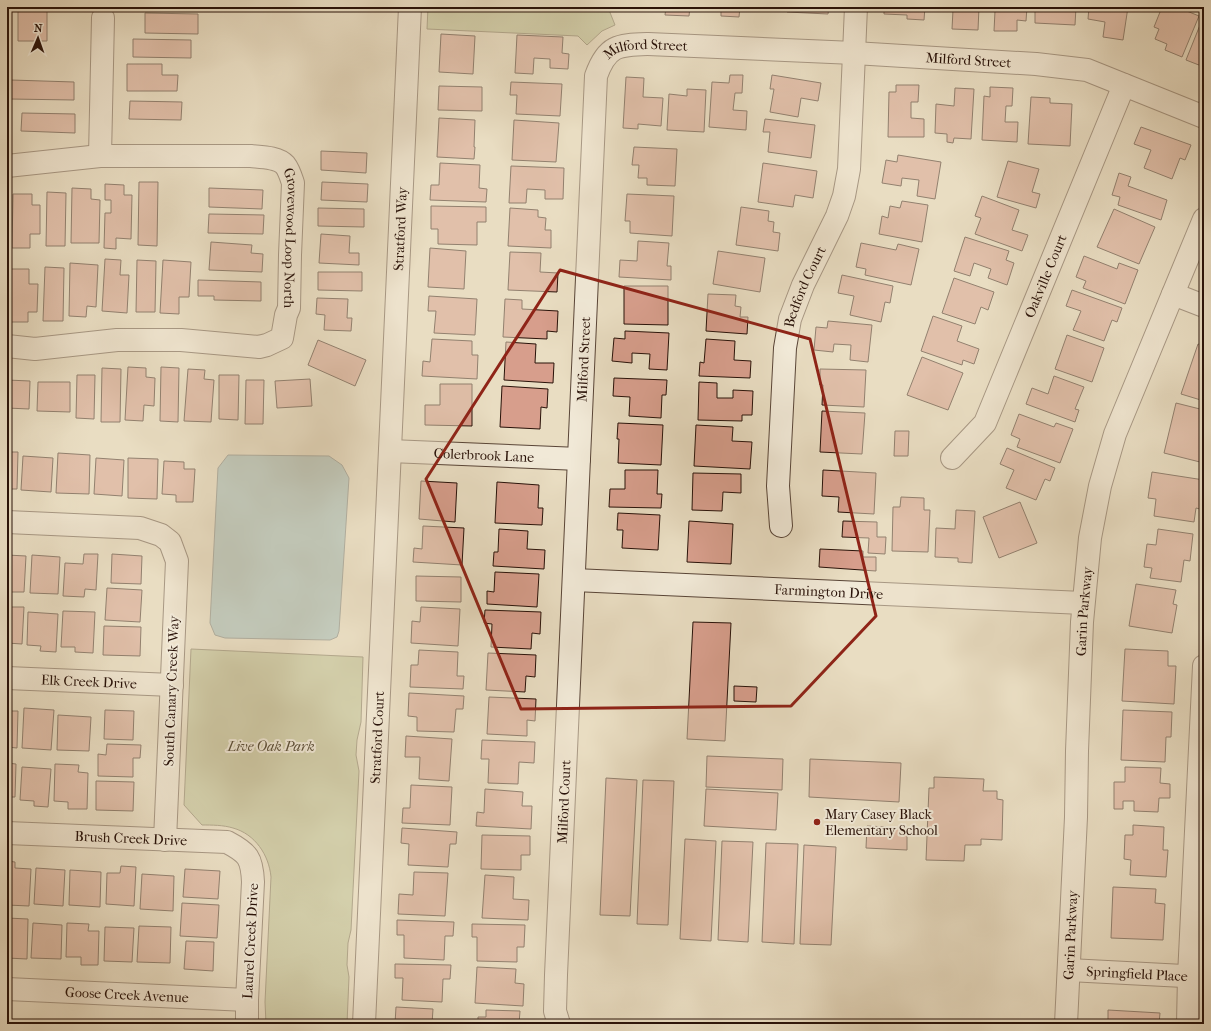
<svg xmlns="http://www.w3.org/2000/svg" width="1211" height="1031" font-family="'IM FELL French Canon',serif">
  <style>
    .green { fill: #bac090; stroke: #72694c }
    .water { fill: #9ababb; stroke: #6d7774 }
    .building { fill: #d79e8c; stroke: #291209 }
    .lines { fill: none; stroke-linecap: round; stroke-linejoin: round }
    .minor-casing { stroke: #594537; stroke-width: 24 }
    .minor { stroke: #f1e9d7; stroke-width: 22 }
    .marked { fill: none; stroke: #8f2418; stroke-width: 3; stroke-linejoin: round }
    .poi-dot { fill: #8f2418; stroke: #f1e9d7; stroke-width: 1.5 }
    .labels { text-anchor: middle; stroke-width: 4; stroke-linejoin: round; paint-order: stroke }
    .street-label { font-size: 14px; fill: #291209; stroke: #f1e9d7 }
    .park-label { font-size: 14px; font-style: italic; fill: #5c4f38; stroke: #f1e9d7 }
    .poi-label { font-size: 14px; fill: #291209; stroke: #f1e9d7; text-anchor: start }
  </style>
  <rect width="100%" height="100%" fill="#e9ddc2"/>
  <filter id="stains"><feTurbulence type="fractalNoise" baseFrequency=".005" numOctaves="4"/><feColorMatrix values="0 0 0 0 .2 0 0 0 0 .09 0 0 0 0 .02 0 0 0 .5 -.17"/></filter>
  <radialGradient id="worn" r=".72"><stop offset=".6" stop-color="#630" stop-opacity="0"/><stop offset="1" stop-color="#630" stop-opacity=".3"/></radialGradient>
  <!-- green -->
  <path class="green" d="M428,7H609V10L615,25L602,31L587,45L578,36L427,29Z
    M191,649L363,657L361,722L357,740L356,755L359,771L351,930L348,943L347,965L349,977L347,1024H266L265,1002L271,877C269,855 255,834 233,828C223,825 212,825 202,825L184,805Z"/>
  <!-- water -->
  <path class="water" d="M228,455L329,456L342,465L349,478L339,631L337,637L330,640L225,638L215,635L210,623L218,468Z"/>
  <!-- building -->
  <path class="building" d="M666,7H690L689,16L665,15Z
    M721,7H740L739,17L721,16Z
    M788,7H829L828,14L787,12Z
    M884,7H925L924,20L907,19V15L884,14Z
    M937,7H979L978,30L952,29L953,10H937Z
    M1004,7H1027L1026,21L1017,20V31H994L995,11H1004Z
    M1035,7H1076L1075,25L1035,23Z
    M1089,7H1128L1123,40L1103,37L1105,22L1088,19Z
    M1162,7H1177L1199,16L1182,57L1165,50L1167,44L1155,39L1159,29L1154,27Z
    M18,9H47V41H18Z
    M145,13L198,14V34L145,33Z
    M1202,20L1204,21V67L1186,60Z
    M441,34L475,36L473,74L439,72Z
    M517,35L563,37L562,53L569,54L568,69L550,68V59L534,58L533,74L515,73Z
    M133,39L191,40V58L133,57Z
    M127,64H162V75H178L177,91H127Z
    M730,75H743L742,93H735L733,110L747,111L746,130L709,127L712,82L729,83Z
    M772,75L821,83L818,101L801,98L798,117L770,112L774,89H770Z
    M626,77L644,78L643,97L663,98L661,126L638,124V129L623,128Z
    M11,80L74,82V100L10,99Z
    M511,82L562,84L560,116L516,114L517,95H510Z
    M896,85H919L918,102H911V118L924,119V137H888L889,92H896Z
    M439,86L482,87V111L438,110Z
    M990,87L1013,88L1012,106H1006L1005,122H1018L1017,142L982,140L984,96L990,97Z
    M955,88L974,89L971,139L954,138L953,143L947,142V134L935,133L936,104L954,106Z
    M687,89L706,90L704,132L667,130L669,94L687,96Z
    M1031,97L1050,98V103L1072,104L1070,146L1028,144Z
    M130,101L182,102L181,120L129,119Z
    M22,113L75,114V133L21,131Z
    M439,118L475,120L474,147H475L474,159L437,157Z
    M765,119L815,125L811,158L768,152L770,132H763Z
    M514,120L559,123L556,162L512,160Z
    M1141,127L1191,145L1185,160L1180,158L1172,179L1144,168L1151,150L1134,144Z
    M634,147L677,149L675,186L647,185V178H638L639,165H632Z
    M321,151L367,153L366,173L321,170Z
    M898,155L941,162L935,199L917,196L919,180L902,178L901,186L882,183L886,160L897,162Z
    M1008,161L1039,169L1032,192L1040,194L1036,208L997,197Z
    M440,163L480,165L479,188L487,189L486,202L430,200L431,185H439Z
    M763,163L817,171L813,198L795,195L793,207L758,202Z
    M511,166L564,168L563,199H545V190L527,189L526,203H509Z
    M1119,173L1131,177L1128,186L1167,200L1161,220L1118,205L1120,197L1112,195Z
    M139,182H158L157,246L138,245Z
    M322,182L368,184L367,202L321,200Z
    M105,184L124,185V195H132L131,239L116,238V249L104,248L105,213H111V200H105Z
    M72,188L91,189V199L100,200L99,243H71Z
    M209,188L263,190L262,209L209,207Z
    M47,192L66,193L65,246H46Z
    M13,194H32V205H40V234H30V248H12Z
    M627,194L674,196L672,236L630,233V221H625Z
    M982,196L1019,210L1012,230L1028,235L1022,251L975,234L981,218L975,216Z
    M902,201L928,205L922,242L879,234L882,216L888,218L890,206L900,208Z
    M431,206L486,207V222H477V245L438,244V229H431Z
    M741,207L769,211L768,221L774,222L773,232L780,233L778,251L736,245Z
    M318,208L364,209V227L318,226Z
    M510,208L538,210V217L546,218L545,230H551V248L508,246Z
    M1114,209L1155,227L1139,264L1097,247Z
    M209,214L264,215L263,234L208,233Z
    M321,234L350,236L349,253H359V265L319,263Z
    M965,237L1009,251L1006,260L1014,263L1007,285L988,278L991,269L974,263L970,276L954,271Z
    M638,241L669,243L667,266H671V280L619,277L620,260L637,261Z
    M211,242L252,245L251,253L263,254L262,272L209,270Z
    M861,243L896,250L898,244L919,249L911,285L865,275L866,269L856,267Z
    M430,248L466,251L464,289L428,287Z
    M718,251L765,258L760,292L713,284Z
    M510,252L541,253L540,272L558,273L557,292L508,290Z
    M1084,256L1117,269L1119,263L1138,270L1125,304L1083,288L1086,281L1076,277Z
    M105,259L121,260L120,275H129L127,313L102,311Z
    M137,260L156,261L155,312H136Z
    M163,260L191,262L189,297H179V314L160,313Z
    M70,263L98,265L96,307L87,306L86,317L69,316Z
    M45,267L64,268L63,321H43Z
    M11,269H29V284H38L37,312H28V322H11Z
    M318,272H362V291L318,290Z
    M842,275L893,286L890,303L885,302L881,322L850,315L854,296L838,293Z
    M954,278L994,292L988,310L981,307L975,324L942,313Z
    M198,280L261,282V301L214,300V296H198Z
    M624,286H668V325L624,324Z
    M1072,290L1122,308L1117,322L1112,320L1104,341L1073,330L1081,311L1066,306Z
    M708,294L736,295L735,306L741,307L740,317H748L747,334L706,331Z
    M429,296L477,299L475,335L434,333L436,311H428Z
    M317,298L348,299L347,318H352L351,331L324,330L325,315L316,314Z
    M505,299L522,300V309L558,311L557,332L547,331V339L503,337Z
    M933,316L962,326L957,341L979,349L974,364L963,360L962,365L921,351Z
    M828,321L872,325L868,362L850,360L851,345L834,344L833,352L814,350L816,327L827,328Z
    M625,331L669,333L667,370L649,369L650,354L632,353V363L612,361L614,338L625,339Z
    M1067,335L1104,348L1092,382L1055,369Z
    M432,339L472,341V355H478L477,379L422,376L423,361L430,362Z
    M706,339L735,341L734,360L751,361L750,378L699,376L700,362L704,363Z
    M318,340L366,360L355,386L308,365Z
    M506,342L536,344L535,363H554L553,383L504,380Z
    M1198,344L1204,346V401L1181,394Z
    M922,357L963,373L948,410L907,395Z
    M128,367L146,368V377L155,378L154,406L144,405L143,421L125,420Z
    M161,367L179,368L178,422L160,421Z
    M102,368L121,369L120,422H101Z
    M188,369L205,370L204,379L214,380L211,422L184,421Z
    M820,369L866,370L864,407L822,405L823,385H820Z
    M77,375H95L94,419L76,418Z
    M219,375H239L238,420L219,419Z
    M1054,376L1084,387L1075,409L1079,410L1075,422L1026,404L1032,388L1048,394Z
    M614,378L667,380L666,395H662L661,418L629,416L630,397L613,396Z
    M310,379L312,406L277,408L275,381Z
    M7,380L30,381L29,409L7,408Z
    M246,380H264L263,424H245Z
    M38,382H70V412L37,411Z
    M699,382L717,383V398H733V390L753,391L752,415H742V421L698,420Z
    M440,384H472V426L425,425V405H440Z
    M502,386L548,389L547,408L541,407L540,429L500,427Z
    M1176,403L1204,410V463L1164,453Z
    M822,411L865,413L862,454L820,452Z
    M1019,414L1054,427L1056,423L1073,429L1060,463L1017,447L1020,439L1011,435Z
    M618,423L663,425L661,465L618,463L619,439H617Z
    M696,425L733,427L732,441L752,442L750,469L694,466Z
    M895,431H909L908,456H894Z
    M1007,448L1055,468L1050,481L1045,479L1036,500L1006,488L1014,470L1000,464Z
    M7,452H18L17,489H7Z
    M58,453L90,455L89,494L56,493Z
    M23,456L53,458L51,492L21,490Z
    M96,458L124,460L122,496L94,494Z
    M128,458L158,459L157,499L128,498Z
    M164,461L184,462V469H195L193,502H176V495L162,494Z
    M625,470H658L657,494H662L661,508L609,507L610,489H625Z
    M823,470L876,473L874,514L838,512L839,497L822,496Z
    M1152,472L1204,480L1200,509L1196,508L1194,522L1154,516L1156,499L1148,498Z
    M693,473L741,474V493L723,492L722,511L692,510Z
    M421,481L457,483L455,522L419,519Z
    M497,482L539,485L538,508H543L542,525L495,523Z
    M901,497L924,498V510H930L928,552L892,551L893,507H900Z
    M1020,502L1037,543L999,558L983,517Z
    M956,510L975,511L972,563L958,562V558L935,557L936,528L955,529Z
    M618,513L660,515L658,550L622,548L623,530H617Z
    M689,521L733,524L731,564L687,562Z
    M843,521L877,522V537H886L885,554L868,553L869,538L842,537Z
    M423,526L464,528L462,565L413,562L414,548L422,549Z
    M499,529L528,531L527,549L545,550L544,569L493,566L494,552H498Z
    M1158,529L1193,534L1190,561L1184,560L1181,582L1150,578L1152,568L1144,567L1147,544L1156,545Z
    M820,549L863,551V557H876V571L819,567Z
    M84,554H98L96,590L85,589L84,597L63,596L65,563L83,564Z
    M112,554L142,556L141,584L111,583Z
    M7,555L26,556L24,592H7Z
    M32,555L60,557L58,594L30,593Z
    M495,572L539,574L537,607L487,604V591L494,592Z
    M416,576L461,577V602L416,601Z
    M1136,584L1176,590L1173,604L1177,605L1172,633L1129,626Z
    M107,588L142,590L140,622L105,620Z
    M7,607H24L22,644L7,643Z
    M421,607L460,609L458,646L411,643L412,621L420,622Z
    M485,610L541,612L540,634L532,633L531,649L491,647L492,624L484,623Z
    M63,611L95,612L93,653L75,652V647H61Z
    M28,612L58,614L56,652L40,651L41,646L27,645Z
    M693,622L731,623L725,741L687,739Z
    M104,626L141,627L140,656L103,655Z
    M1125,649L1168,651V666H1176L1174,704L1122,701Z
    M419,650L458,652L457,676H464L463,689L410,687L411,665H418Z
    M488,653L536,655L535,677L526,676L525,692L486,690Z
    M734,686L757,687L756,702L734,701Z
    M409,693L464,696L463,709H456L454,732L417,731V717L408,716Z
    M489,697L536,699L535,721L527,720V736L487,734Z
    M24,708L54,710L51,750L22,748Z
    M105,710L134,711L133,740L104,739Z
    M1123,710L1172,712L1171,737H1166L1165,762L1121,760Z
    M7,711H18L17,748L7,747Z
    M58,715L91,717L89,751L57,750Z
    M406,736L452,739L449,781L419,779L420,757H405Z
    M482,740L535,742L534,763L519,762L518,784L488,783L489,759H481Z
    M107,744L141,745L140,758H133V777L98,776V754L106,755Z
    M707,756L783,759L782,790L706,787Z
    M810,759L901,763L899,802L809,797Z
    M7,763L16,764L15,797H7Z
    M55,764L79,765L78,772L88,773L87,809H68V802L54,801Z
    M22,767L51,769L48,807L34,806V801L20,800Z
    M1125,767L1161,768L1160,783L1170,784V798H1159L1158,812L1134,811V801H1123V809H1114V782H1125Z
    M934,777L984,779L983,791H997V799L1003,800L1002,840L981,839V845H965L964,861L926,860L929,788H934Z
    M606,778L637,780L630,916L600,915Z
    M643,780L674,781L668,925L637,924Z
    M96,781L134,782L133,811L96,810Z
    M411,785L452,787L450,825L402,823L403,808H410Z
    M485,789L523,792L522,806H532L531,829L476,826L477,812L484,813Z
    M706,789L778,793L776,830L704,826Z
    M1133,825L1164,827L1163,850H1168L1166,877L1130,875L1131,860L1124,859L1125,835H1133Z
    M867,826L907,828V850L866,848Z
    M402,828L457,832L456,844H450L448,867L408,865L409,844L401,843Z
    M482,835L530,836V855H521V870L481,869Z
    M685,839L716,841L711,941L680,939Z
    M722,841L753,842L748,942L718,940Z
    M766,843L798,844L794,944L762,942Z
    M804,845L836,847L831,945L800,944Z
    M7,861L15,862V868L31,869L29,906L7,905Z
    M121,866L136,867L134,906L106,904L107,873H120Z
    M36,868L65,870L63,906L34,904Z
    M185,869L220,871L218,899L183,897Z
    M70,870L101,872L100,907L69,905Z
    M414,872L448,873L445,916L398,914L399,894L413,895Z
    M142,874L174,876L173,911L140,909Z
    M485,875L514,877L513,899L529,900L528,920L482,918Z
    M1113,887L1156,889L1155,903L1165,904L1163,940L1111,938Z
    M182,903L219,905L217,938L180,936Z
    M7,918L28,919L27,959L7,958Z
    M397,920L454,922L453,936H445L444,960L404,958V935H397Z
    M33,923L62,925L61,959L31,958Z
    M67,923L89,924L88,931H99L98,965H81V957H66Z
    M472,924L525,925L524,947H517V962L477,961V937H472Z
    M139,926L171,927L170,963L137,962Z
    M105,927L134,928L132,962L104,961Z
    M186,941L214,942L213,971L184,969Z
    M395,964L451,965L450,979H443L442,1002L402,1000L403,978H395Z
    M477,967L516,969L515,983L524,984L523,1006L475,1003Z
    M396,1007L433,1009L432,1024H395Z
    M486,1010L520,1011L519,1024H478V1017H486Z
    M1108,1010L1160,1013L1159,1024H1108Z
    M7,1021H27V1024H7Z
    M33,1022L61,1023V1024H33Z"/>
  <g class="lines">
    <!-- minor casing -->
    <g class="minor-casing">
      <g id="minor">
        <path d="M100,156L103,18"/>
        <path id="s1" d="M7,166L100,156H251C261,157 278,157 285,165C289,170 291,177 293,183L290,255L289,308L286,315L282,338L267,345L259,347L181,340H117L35,349L7,346"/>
        <path d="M1173,294L1204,306"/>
        <path id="s2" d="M390,451L579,459"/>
        <path id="s3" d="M952,458L985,423L1124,85"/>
        <path d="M7,522L140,528L161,535L170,542L177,561L165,840"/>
        <path id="s4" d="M781,526L778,486L785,348L790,319L803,285L837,216L844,196L849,169L856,7"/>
        <path id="s5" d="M574,580L1083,603"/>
        <path id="s6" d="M7,678L172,685"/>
        <path id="s7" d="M7,833L227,842C248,853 252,858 253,882L247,1000V1024"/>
        <path id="s8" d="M1069,970L1203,977"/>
        <path id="s9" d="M7,989L247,1000"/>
        <path id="s10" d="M364,1024L410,7"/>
        <path id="s11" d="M559,1024L555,1011L556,975L596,76C607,45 618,45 648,44L854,53L1036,64L1087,70L1204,117"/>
        <path id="s12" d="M1066,1024L1076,817L1077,751L1082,622L1090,538L1100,486L1115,434L1204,219"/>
        <path d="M1188,1024L1189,976L1204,666"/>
      </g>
    </g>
    <!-- minor -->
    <use href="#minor" class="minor"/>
  </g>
  <!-- marked area -->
  <path d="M0 0H1211V1031H0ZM560,270L810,339L876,616L791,706L521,709L426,479Z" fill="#e9ddc2" fill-opacity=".55" fill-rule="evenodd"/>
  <path class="marked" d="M560,270L810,339L876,616L791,706L521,709L426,479Z"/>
  <!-- markers -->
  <circle class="poi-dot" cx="817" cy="822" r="4"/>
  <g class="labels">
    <!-- street labels -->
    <g class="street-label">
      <text dy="5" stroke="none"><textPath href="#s11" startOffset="1014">Milford Street</textPath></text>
      <text dy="5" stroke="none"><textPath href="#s11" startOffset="1338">Milford Street</textPath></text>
      <text dy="5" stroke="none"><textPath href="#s10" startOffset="796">Stratford Way</textPath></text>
      <text dy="5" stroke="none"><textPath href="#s1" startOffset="355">Grovewood Loop North</textPath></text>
      <text dy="5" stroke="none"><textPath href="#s3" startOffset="207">Oakville Court</textPath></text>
      <text dy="5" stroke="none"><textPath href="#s4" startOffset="243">Bedford Court</textPath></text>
      <text dy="5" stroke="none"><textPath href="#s11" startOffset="666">Milford Street</textPath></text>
      <text dy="5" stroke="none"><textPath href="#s2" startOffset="94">Colerbrook Lane</textPath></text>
      <text dy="5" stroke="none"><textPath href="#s5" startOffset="255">Farmington Drive</textPath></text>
      <text dy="5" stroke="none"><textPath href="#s12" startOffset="413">Garin Parkway</textPath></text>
      <text dy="5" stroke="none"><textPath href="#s6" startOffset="82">Elk Creek Drive</textPath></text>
      <text transform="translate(171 691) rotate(-88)" y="5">South Canary Creek Way</text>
      <text dy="5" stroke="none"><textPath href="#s10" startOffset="287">Stratford Court</textPath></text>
      <text dy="5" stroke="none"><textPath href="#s11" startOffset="223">Milford Court</textPath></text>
      <text dy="5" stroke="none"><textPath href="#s7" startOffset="124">Brush Creek Drive</textPath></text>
      <text dy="5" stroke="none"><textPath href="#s12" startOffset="89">Garin Parkway</textPath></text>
      <text transform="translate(250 941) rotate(-87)" y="5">Laurel Creek Drive</text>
      <text dy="5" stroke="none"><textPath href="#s8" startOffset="68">Springfield Place</textPath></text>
      <text dy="5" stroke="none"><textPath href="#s9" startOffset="120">Goose Creek Avenue</textPath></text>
    </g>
    <!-- park labels -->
    <g class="park-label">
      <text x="271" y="751">Live Oak Park</text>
    </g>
    <!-- poi labels -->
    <g class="poi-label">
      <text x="825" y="819">Mary Casey Black<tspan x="825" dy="16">Elementary School</tspan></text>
    </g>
  </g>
  <!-- margin -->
  <rect width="1211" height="1031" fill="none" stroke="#e9ddc2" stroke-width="24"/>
  <rect x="8" y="8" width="1195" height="1015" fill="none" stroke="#291209" stroke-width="2"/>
  <rect x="12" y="12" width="1187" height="1007" fill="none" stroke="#291209"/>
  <!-- north arrow -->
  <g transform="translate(38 38) rotate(2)" stroke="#f1e9d7" stroke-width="3" paint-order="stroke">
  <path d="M0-3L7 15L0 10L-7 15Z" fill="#291209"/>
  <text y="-6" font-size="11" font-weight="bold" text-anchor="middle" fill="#291209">N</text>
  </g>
  <rect width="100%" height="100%" filter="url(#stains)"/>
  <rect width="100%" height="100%" fill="url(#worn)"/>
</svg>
